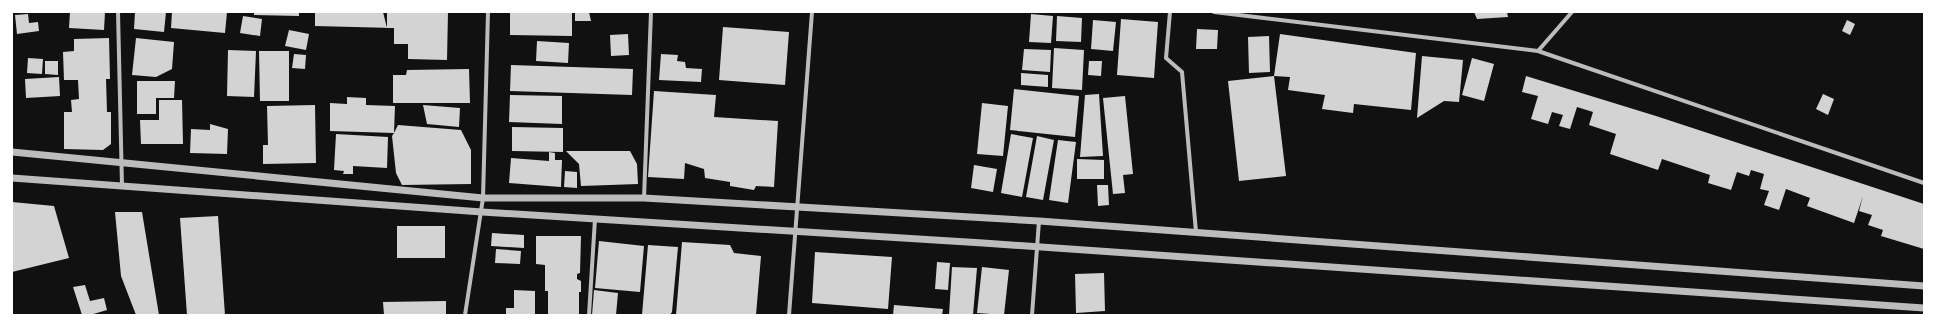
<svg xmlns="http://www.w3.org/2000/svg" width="1936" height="327" font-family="'PT Sans Narrow',sans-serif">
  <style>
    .building { fill: #d3d3d3 }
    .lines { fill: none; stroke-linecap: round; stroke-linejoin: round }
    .minor { stroke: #bcbcbc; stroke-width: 4 }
    .tertiary { stroke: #bcbcbc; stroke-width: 7 }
  </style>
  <rect width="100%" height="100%" fill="#111"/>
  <!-- building -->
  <path class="building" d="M70,12H105L104,30L69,28Z
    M135,12H166L164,32L134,29Z
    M172,12H227L225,33L171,28Z
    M254,12H299V16L254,15Z
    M315,12H383L387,28V12H448L447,60L408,59V44H394V28L315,26Z
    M510,12H572V36L510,35Z
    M575,12H589L591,21H575Z
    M1474,12H1507L1508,17L1477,19Z
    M28,14L29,23L38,22L39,31L17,34L15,15Z
    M1031,14L1053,16L1051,43L1029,42Z
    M243,16L262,19L260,36L240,33Z
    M1057,16L1082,18L1081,42L1056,41Z
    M1121,19L1158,22L1154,78L1117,75Z
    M1093,20L1116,22L1113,51L1091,49Z
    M1847,20L1855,24L1850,35L1842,31Z
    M723,27L789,32L785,85L719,80Z
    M1197,29L1218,30L1217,49H1196Z
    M289,30L309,34L306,50L285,46Z
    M628,34L629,55L611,56L610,35Z
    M1280,34L1416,53L1411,110L1354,104L1353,113L1322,109L1325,95L1288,90L1290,77L1274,76Z
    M1269,36L1270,72L1249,73L1248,37Z
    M109,38L110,79H106L107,112H97H111V144L103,150L64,149V112H72L71,100L79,99L78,80H64L63,52L74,51V39Z
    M136,38L174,42L172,69L156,77L132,75Z
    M537,41L569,43L568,63L536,61Z
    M1054,48L1084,50L1082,90L1052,88Z
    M1024,49L1051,50L1050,72L1022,70Z
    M228,50L256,51L254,97L227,96Z
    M259,51H289V101H260Z
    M294,54L306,55L305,69L292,68Z
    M661,54L678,55L677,61L685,62L686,68L702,69L701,82L659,80Z
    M1422,56L1463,60L1459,102L1444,101L1417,118Z
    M28,58L43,59L42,74L27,73Z
    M1472,58L1494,64L1484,101L1462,95Z
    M45,61H58V75L45,74Z
    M1089,61H1102L1101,76L1088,75Z
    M511,65L633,69L632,95L510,91Z
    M469,69L470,103H393V75H406L407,70Z
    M1021,73L1048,75V87L1021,85Z
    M1274,76L1286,176L1239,181L1228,81Z
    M1526,76L1656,116L1924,204V249L1881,236L1883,230L1868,225L1872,215L1859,211L1863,196L1854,223L1807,206L1810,198L1786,189L1779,210L1764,205L1769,191L1760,189L1764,174L1751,170L1749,176L1737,172L1731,190L1708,183L1710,175L1662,159L1658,170L1610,154L1616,134L1589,125L1593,112L1577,107L1570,129L1559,126L1563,115L1552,112L1548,124L1531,119L1538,96L1522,92Z
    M59,77L60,96L26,98L25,79Z
    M137,81H175L174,98H156V114H137Z
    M1014,89L1079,96L1075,137L1010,130Z
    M654,91L716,95L714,117L778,121L774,187L756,186L754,190L730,186V182L705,178L704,169L685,163L684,179L648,177Z
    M1099,94L1103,156L1080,157L1085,95Z
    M1823,94L1834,99L1828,115L1816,109Z
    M510,95L562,96V124L509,122Z
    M1125,96L1133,174L1123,175L1125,193L1113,194L1103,98Z
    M347,97L366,98V105L395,106L394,133L398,125L461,130L471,150V184L402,185L396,173L392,136L394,133L330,131V103L347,104Z
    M159,100H182L183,144H141L140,120H159Z
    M982,103L1008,106L1003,156L977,154Z
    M315,105L316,163L263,164V145H268L267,106Z
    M423,105L460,108L459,127L427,124Z
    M210,124L228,129L227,154L190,153L191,129L210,130Z
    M512,127L563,128V152L512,151Z
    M336,134L388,137L387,168L353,166V174H343L344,171L334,170Z
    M1011,134L1033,138L1022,197L1001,193Z
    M1037,136L1054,140L1043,200L1026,197Z
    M1058,140L1076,142L1068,203L1049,200Z
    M566,151H630L637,164L638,184L581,186L579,164Z
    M549,152L555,153V160H562L561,187L509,183L511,158L549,161Z
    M1077,159L1104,160V179H1077Z
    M974,165L997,169L993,192L971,188Z
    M565,171L577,172V188L564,187Z
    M1097,185H1108L1109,205L1098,206Z
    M12,202L54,206L69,258L12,272Z
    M115,212H142L159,315H136L121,276Z
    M218,216L225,315H187L180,218Z
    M397,226H445V258H397Z
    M492,233L524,235V248L491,246Z
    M536,236H581L580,273L577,274V279L581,281V292H579V315H548V291H545V265L536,264Z
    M599,241L644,246L640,292L595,288Z
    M682,242L730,245L734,253L761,256L756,315H676Z
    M648,245L678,247L672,312L670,315H642Z
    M496,249L521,251L520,264L495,263Z
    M815,252L892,257L888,309L812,303Z
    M937,262L950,263L948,290L935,289Z
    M952,267L977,268L973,315H949Z
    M982,267L1009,270L1004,315L977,313Z
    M1104,273L1105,311L1076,313L1075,274Z
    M85,285L90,301L104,298L107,310L90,315H82L73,287Z
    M514,290L535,291V315H506V308H514Z
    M594,290L618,293L616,315H592Z
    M446,301V315H384L383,302Z
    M894,305L943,309L942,315H893Z"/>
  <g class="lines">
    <!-- minor -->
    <path class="minor" d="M118,12L122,186
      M1170,12L1166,58L1182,72L1196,232
      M1214,12L1538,51L1924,183
      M1538,51L1572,12
      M644,198L651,12
      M465,315L483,198L488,12
      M589,315L595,219
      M789,315L812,12
      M1032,315L1039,221"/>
    <!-- tertiary -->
    <path class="tertiary" d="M12,152L483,198H644L1039,221L1924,286
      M12,178L482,212L983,243L1924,308"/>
  </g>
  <!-- border -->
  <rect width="1936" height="327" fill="none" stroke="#ffffff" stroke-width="26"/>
</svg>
